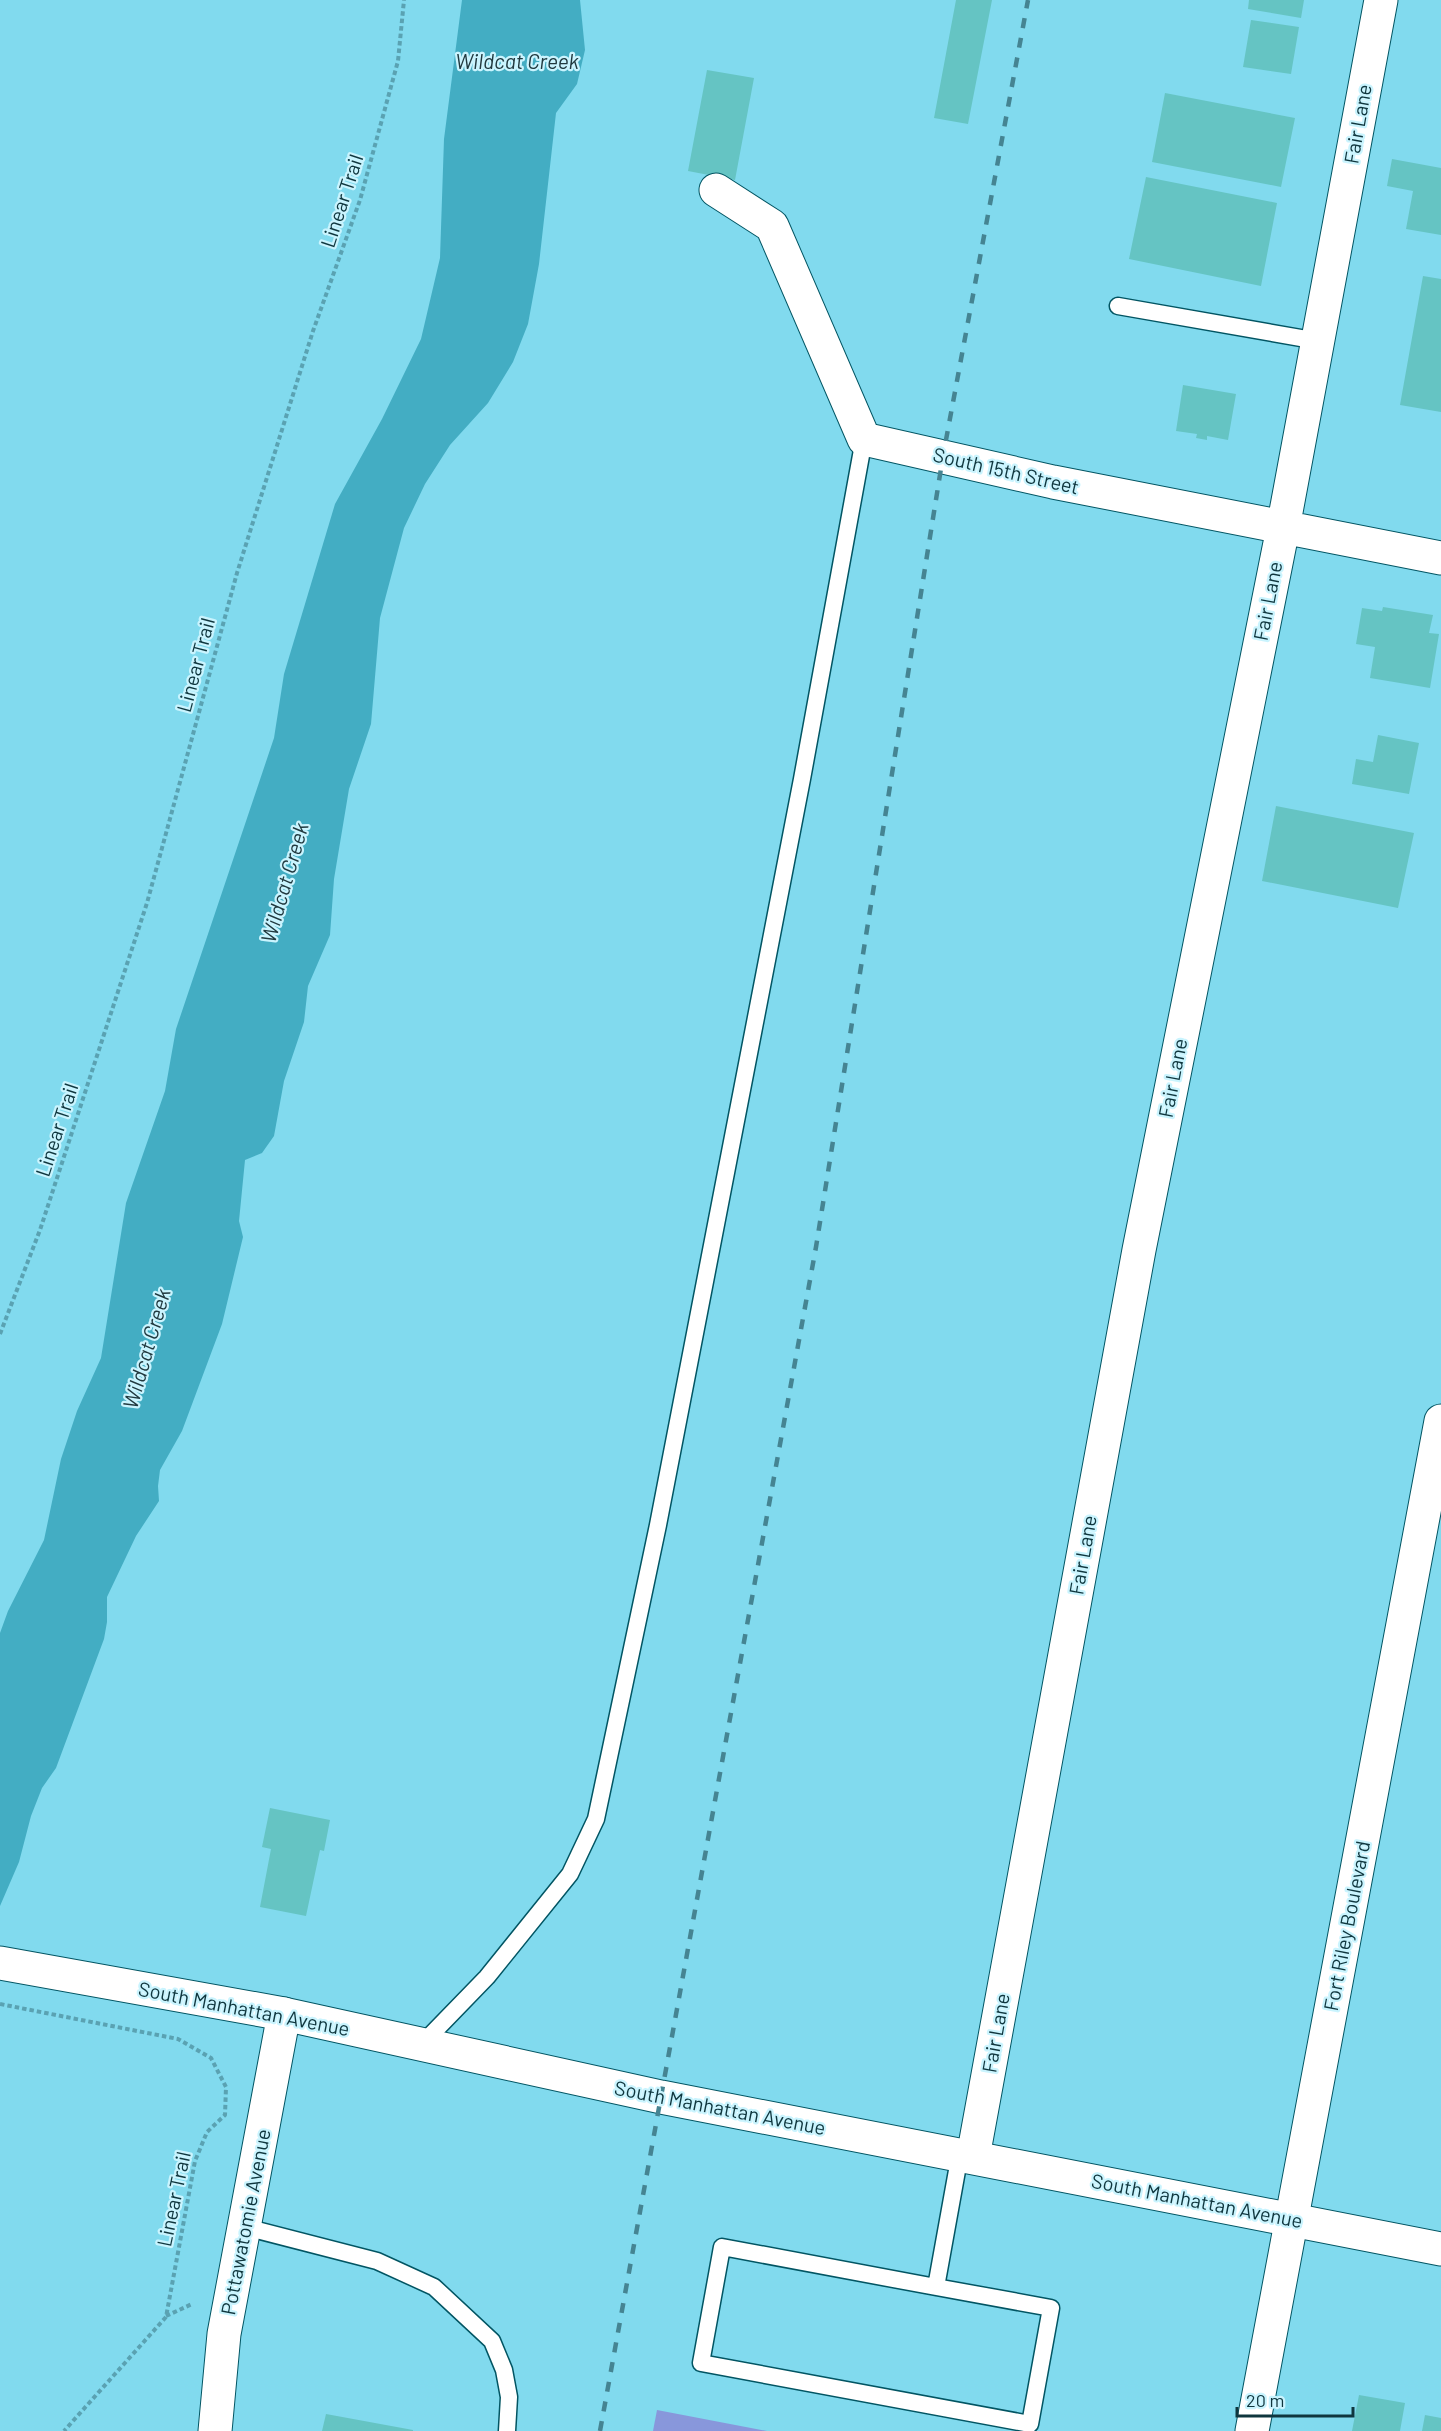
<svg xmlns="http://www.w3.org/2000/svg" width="1441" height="2431" font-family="Barlow,sans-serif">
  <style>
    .green { fill: #8897db }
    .water { fill: #43adc3 }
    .building { fill: #65c4c3 }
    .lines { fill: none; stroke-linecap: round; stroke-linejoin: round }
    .lane-casing { stroke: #025563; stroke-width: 19 }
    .street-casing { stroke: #025563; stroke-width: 35 }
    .secondary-casing { stroke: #025563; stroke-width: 35 }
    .highway-casing { stroke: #025563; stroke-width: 35 }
    .path { stroke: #5aa2b2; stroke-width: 4; stroke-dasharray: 4.5 3; stroke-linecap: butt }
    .lane { stroke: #fff; stroke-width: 16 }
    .street { stroke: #fff; stroke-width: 33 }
    .secondary { stroke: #fff; stroke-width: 33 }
    .highway { stroke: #fff; stroke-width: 33 }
    .rail { stroke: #458492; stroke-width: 4.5; stroke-dasharray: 10 10; stroke-linecap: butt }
    .labels { text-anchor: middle; stroke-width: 4.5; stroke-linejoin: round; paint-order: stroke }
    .street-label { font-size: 20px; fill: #0f363e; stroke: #caf4fe }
    .water-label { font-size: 21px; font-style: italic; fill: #21393f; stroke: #caf4fe }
  </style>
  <rect width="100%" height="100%" fill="#81daee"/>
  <!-- green -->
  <path class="green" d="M657,2410L767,2431H653Z"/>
  <!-- water -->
  <path class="water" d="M462,0H580L585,50L577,84L556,113L539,264L528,324L513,362L488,403L450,445L425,484L404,528L380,618L371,724L349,789L334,879L330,935L308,986L304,1022L284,1081L274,1136L262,1153L245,1160L239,1221L243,1237L222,1324L182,1431L160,1470L158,1486L159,1501L136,1536L107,1597V1622L104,1639L56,1768L42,1788L31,1816L19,1862L0,1906V1633L8,1611L44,1540L61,1459L77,1411L101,1358L126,1203L165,1091L176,1029L274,738L284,674L335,504L382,419L421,339L440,258L444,139Z"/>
  <!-- building -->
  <path class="building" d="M956,0H992L968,124L934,118Z
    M1249,0H1304L1301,18L1248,9Z
    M1251,20L1299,27L1291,74L1243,67Z
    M707,70L754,78L735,180L688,171Z
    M1165,93L1295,118L1281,187L1152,162Z
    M1392,159L1441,168V235L1406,229L1413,191L1387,186Z
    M1146,177L1277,203L1261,286L1129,259Z
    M1423,276L1441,279V412L1400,405Z
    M1183,385L1236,394L1228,440L1207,436V440L1196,438L1197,434L1176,431Z
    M1383,607L1433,615L1429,633L1439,634L1430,688L1370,678L1375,647L1356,644L1362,608L1382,611Z
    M1378,735L1419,743L1409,794L1352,784L1356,759L1373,762Z
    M1276,806L1414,833L1398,908L1262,881Z
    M270,1808L330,1820L324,1851L320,1850L306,1916L260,1907L271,1849L262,1847Z
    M1359,2395L1405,2403L1400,2431H1352Z
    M326,2414L413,2430V2431H322Z
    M1425,2415L1441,2418V2431H1422Z"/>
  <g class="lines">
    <!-- lane casing -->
    <g class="lane-casing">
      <path id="lane" d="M1118,306L1318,341
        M422,2044L487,1977L570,1874L596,1819L658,1525L802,779L864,439
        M245,2227L377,2261L434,2287L492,2341L504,2370L509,2397L507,2431
        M936,2287L722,2247L701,2363L1030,2424L1051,2308L936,2287L960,2154"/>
    </g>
    <!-- street casing -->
    <g class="street-casing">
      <path id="street" d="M716,190L772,226L864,439L1053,482L1441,558
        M973,2157L1139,1250L1283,528L1381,0
        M215,2431L224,2334L284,2014"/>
    </g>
    <!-- secondary casing -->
    <g class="secondary-casing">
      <path id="secondary" d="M0,1963L284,2014L661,2097L1441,2249"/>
    </g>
    <!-- highway casing -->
    <g class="highway-casing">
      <path id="highway" d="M1252,2431L1441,1421"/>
    </g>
    <!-- path -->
    <path class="path" d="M0,1334L40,1230L147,903L237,573L313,331L360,200L398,61L404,0
      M0,2004L178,2039L211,2058L226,2087L225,2115L207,2132L195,2161L166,2317L64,2431
      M166,2316L192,2304"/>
    <!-- lane -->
    <use href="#lane" class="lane"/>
    <!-- street -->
    <use href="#street" class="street"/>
    <!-- secondary -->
    <use href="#secondary" class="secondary"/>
    <!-- highway -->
    <use href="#highway" class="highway"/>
    <!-- rail -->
    <path class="rail" d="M600,2431L816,1247L943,456L1028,0"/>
  </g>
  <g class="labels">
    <!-- street labels -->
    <g class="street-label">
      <text transform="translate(1358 124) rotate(-80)" y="7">Fair Lane</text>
      <text transform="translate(342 201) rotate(-72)" y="7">Linear Trail</text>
      <text transform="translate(1006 471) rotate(13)" y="7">South 15th Street</text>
      <text transform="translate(1268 601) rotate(-79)" y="7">Fair Lane</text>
      <text transform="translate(196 665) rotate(-75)" y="7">Linear Trail</text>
      <text transform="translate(1173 1078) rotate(-79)" y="7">Fair Lane</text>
      <text transform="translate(57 1130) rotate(-72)" y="7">Linear Trail</text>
      <text transform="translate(1083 1555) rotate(-80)" y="7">Fair Lane</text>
      <text transform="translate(1347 1926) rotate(-79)" y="7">Fort Riley Boulevard</text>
      <text transform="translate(244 2009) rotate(11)" y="7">South Manhattan Avenue</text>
      <text transform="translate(996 2033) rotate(-80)" y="7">Fair Lane</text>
      <text transform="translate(720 2108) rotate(11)" y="7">South Manhattan Avenue</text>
      <text transform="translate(174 2199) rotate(-78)" y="7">Linear Trail</text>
      <text transform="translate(1197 2201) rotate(11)" y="7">South Manhattan Avenue</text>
      <text transform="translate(246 2222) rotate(-79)" y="7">Pottawatomie Avenue</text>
    </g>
    <!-- water labels -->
    <g class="water-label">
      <text x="517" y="69">Wildcat Creek</text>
      <text transform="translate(285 883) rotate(-74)" y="7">Wildcat Creek</text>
      <text transform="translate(147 1349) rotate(-74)" y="7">Wildcat Creek</text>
    </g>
  </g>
  <!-- scale -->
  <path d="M1237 2407v9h116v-9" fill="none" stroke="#0f363e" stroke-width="3"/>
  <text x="1246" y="2407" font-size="18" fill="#0f363e" stroke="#caf4fe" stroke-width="4.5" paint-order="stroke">20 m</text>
</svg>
